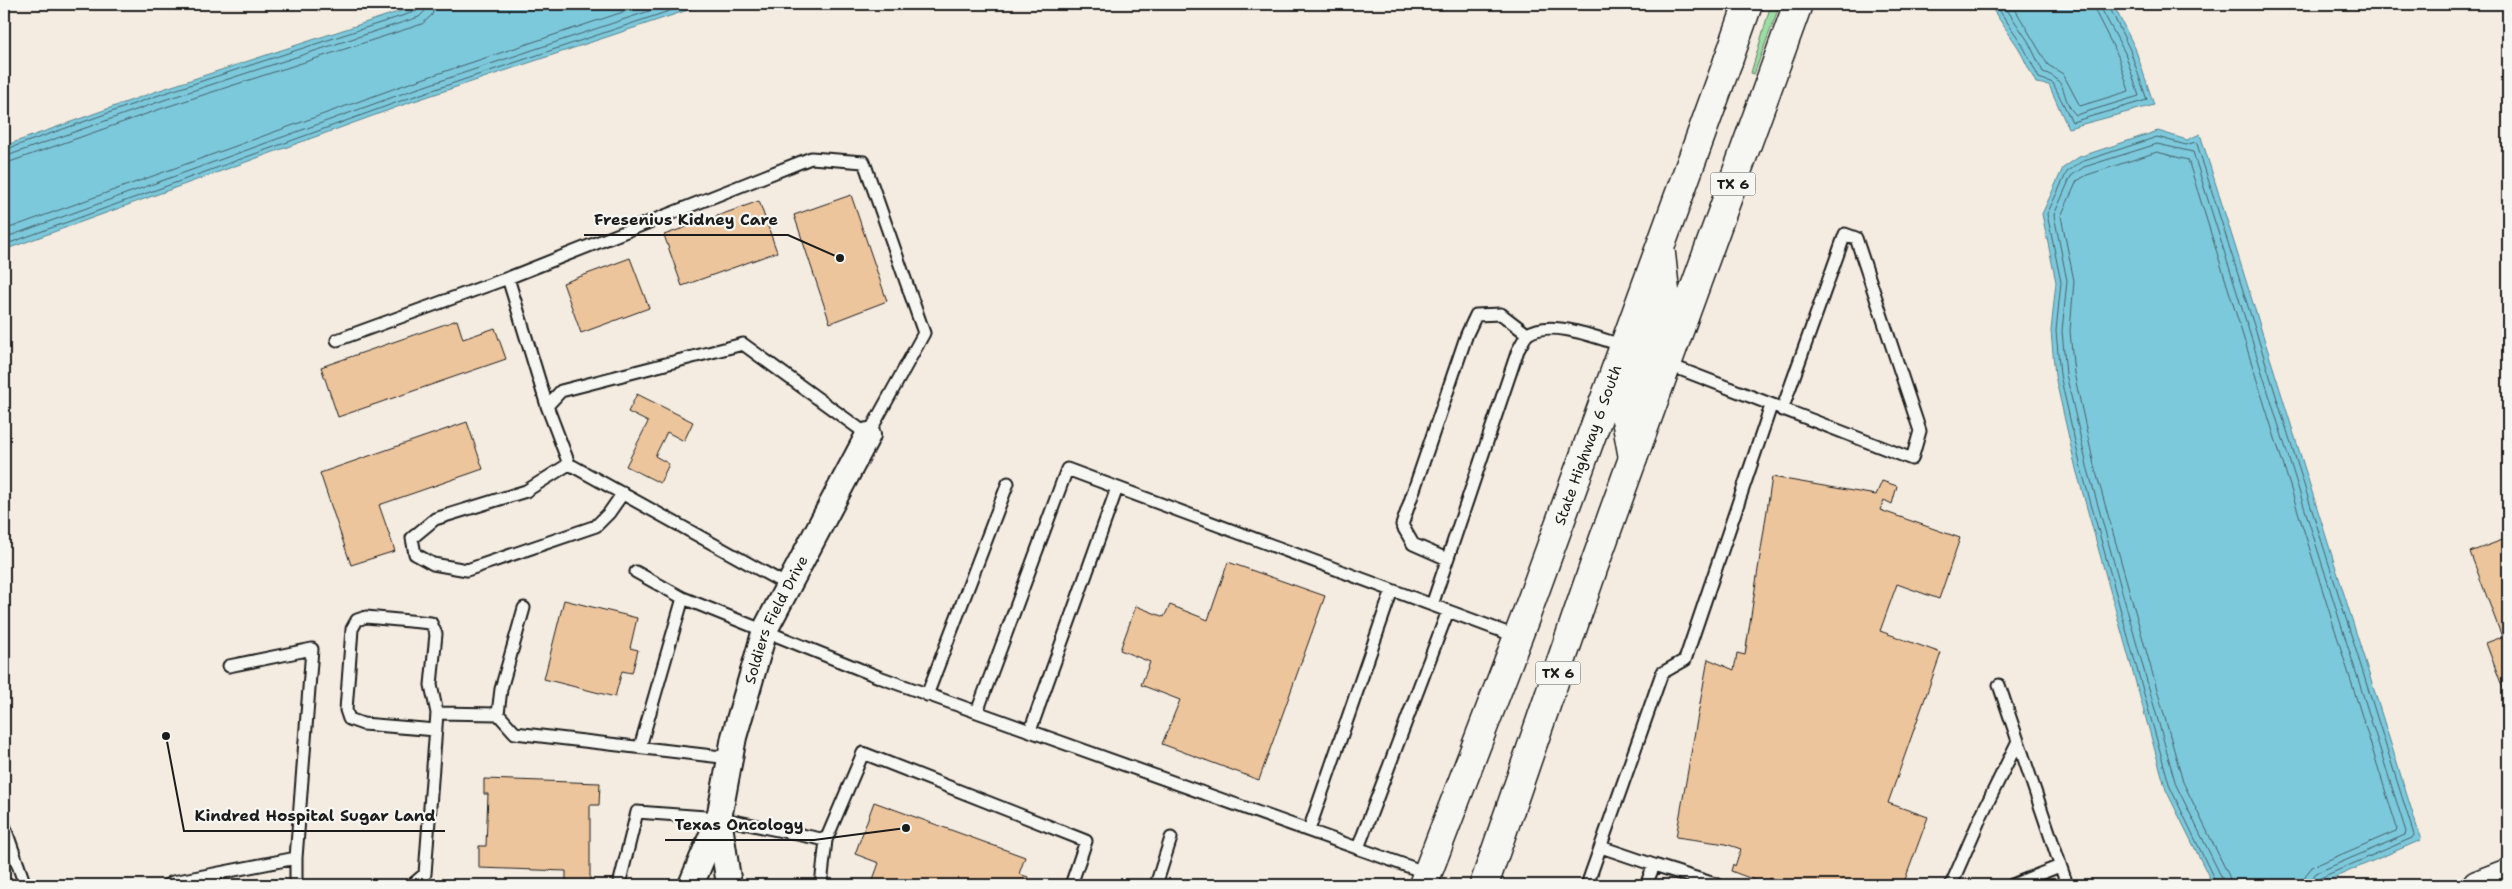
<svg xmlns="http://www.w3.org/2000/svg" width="2512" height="889" font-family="'Shantell Sans',sans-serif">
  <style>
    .green { fill: #9cdca5; stroke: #5c7c60 }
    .water { fill: #7dc9dc; stroke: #56848f }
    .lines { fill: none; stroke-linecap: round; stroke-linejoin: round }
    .shore { stroke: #436169; stroke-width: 1 }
    .building { fill: #edc59d; stroke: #1c1c1c }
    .service-casing { stroke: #1c1c1c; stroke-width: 15 }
    .minor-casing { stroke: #1c1c1c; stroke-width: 28 }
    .secondary-casing { stroke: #1c1c1c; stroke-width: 31 }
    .primary-casing { stroke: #1c1c1c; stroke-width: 31 }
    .motorway-casing { stroke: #1c1c1c; stroke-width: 31 }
    .service { stroke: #f6f6f2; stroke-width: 11 }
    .minor { stroke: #f6f6f2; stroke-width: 24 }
    .secondary { stroke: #f6f6f2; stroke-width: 28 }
    .primary { stroke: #f6f6f2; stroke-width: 28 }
    .motorway { stroke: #f6f6f2; stroke-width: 28 }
    .labels { text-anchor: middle; stroke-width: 4.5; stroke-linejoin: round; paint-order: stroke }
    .shield { fill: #f6f6f2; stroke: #5d5d5c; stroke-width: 1 }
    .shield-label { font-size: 14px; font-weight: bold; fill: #1c1c1c }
    .street-label { font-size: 15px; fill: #1c1c1c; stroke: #f6f6f2 }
    .leader { fill: none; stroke: #1c1c1c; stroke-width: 2 }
    .callout-dot { fill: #1c1c1c; stroke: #f6f6f2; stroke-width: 2 }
    .callout-label { font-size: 16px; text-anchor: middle; font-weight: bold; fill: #1c1c1c; stroke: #f6f6f2; stroke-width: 4.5; stroke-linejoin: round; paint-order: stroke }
  </style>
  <rect width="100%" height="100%" fill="#f4ece1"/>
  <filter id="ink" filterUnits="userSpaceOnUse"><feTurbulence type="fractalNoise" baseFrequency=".02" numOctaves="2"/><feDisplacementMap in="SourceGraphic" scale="10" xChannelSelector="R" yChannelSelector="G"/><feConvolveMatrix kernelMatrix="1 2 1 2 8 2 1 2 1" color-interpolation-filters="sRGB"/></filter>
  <g filter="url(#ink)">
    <!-- green -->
    <path class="green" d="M1771,4H1780L1754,74L1751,73Z"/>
    <!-- water -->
    <path class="water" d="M422,4H706L411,102L4,250V146L160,90Z
      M1989,4H2113L2135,48L2154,105L2068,128L2049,85L2036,83L2018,47Z
      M2158,131L2187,140L2200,134L2421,840L2317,885H2213L2166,790L2076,469L2055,376L2051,331L2056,282L2042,214L2063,168L2079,157Z"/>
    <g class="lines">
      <!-- shore -->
      <path class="shore" d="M1995,4L2022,44L2039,78L2053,83L2072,122L2147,100L2130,50L2108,4
        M2003,4L2028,41L2043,72C2071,81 2059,99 2076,115L2139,96L2125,53L2102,10L2101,4
        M2012,4L2048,65L2063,74L2080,106L2129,91L2118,56L2096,13L2094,4
        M4,150L162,94L417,11L421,4
        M4,157L164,100L419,17L425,11L427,4
        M4,164L166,107L422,24L432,15L435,4
        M4,230L404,85L647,4
        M4,238L407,92L670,4
        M4,245L409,98L690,4
        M2217,885L2170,787L2081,468L2060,375L2056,331L2061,282L2047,214L2067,172L2081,162L2157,137L2186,145L2195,142L2197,144L2414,835L2412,838L2320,878L2317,885
        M2224,885L2222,878L2176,785L2087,466L2066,374L2062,331L2067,281L2054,215L2071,176L2084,167L2157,144L2193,152L2406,832L2405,835L2316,873L2312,879L2311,885
        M2231,885L2229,876L2183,782L2094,465L2074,373L2070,331L2074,281L2061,216L2077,181L2087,175L2157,152L2188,160L2397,828L2396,831L2312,867L2305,876L2303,885"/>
    </g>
    <!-- building -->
    <path class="building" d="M851,195L887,301L830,323L794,215Z
      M759,201L777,252L682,286L664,235Z
      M630,258L649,308L581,333L563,283Z
      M457,320L463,339L495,328L506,359L338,417L321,367Z
      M637,394L693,422L684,441L667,432L655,456L669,464L660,483L626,466L648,422L628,412Z
      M467,422L483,469L379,505L395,551L351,565L320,473Z
      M1772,477L1876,495L1882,481L1897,486L1892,504L1884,500L1880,510L1960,538L1939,599L1897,584L1880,631L1941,653L1888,803L1928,817L1903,885H1787L1769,878L1765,884L1731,871L1733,864L1735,866L1741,849L1726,844L1676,837L1708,659L1734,670L1737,653L1745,655Z
      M2508,538V702L2486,643L2502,637L2470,552Z
      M1228,562L1325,596L1259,780L1162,744L1180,700L1141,685L1150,662L1120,650L1136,606L1164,617L1170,605L1208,620Z
      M564,600L637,618L630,648L638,650L632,673L622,671L615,697L544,679Z
      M484,779L600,783L599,805H590V882L566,881V871L479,868V846H486L488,794H484Z
      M874,802L1025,857L1019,874L1028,877L1026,885H871L879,863L855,854Z"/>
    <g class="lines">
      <!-- service casing -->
      <g class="service-casing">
        <path id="service" d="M508,278L547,406L569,464L789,586
          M337,340L508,278L811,158L864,162L924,333L868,435L743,344L561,391L547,406
          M1667,364L1912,459L1920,431L1856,238L1845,234L1782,410
          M569,464L526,491L435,519L412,538L415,554L433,564L467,570L596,526L609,513L623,493
          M1447,559L1413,544L1402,525L1467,334L1476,315L1501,314L1527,334
          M636,572L683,598
          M1432,605L1518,350C1521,346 1524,337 1528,334C1551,318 1600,339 1624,346
          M229,666L312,649L296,858
          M1999,685L2067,885
          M927,695L1008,483
          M977,712L1067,469L1518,637
          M498,714L501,689L524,608
          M436,730L363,724L349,719L346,710L352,629L357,620L366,617L431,623L436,634L431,685L437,713
          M1030,731L1117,488
          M640,747L683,598L879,677L1427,873
          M4,825L25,885
          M1309,830L1392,590
          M826,840L863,753L1086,841L1071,885
          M1601,847L1654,865L1646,885
          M1358,848L1448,611
          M1654,865L1718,885
          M168,885L173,882L296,858V885
          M412,885L425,874L437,713L498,714L515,733L730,758
          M619,885L637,812L719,818L826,840L821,885
          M1156,885L1171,838
          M1587,885L1662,673L1685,660L1771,406
          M1951,885L1982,814L2017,743
          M2012,885L2060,866"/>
      </g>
      <!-- minor casing -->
      <g class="minor-casing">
        <g id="minor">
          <path d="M719,818L729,885"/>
          <path id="s1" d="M691,885L719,818L734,737L765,630L868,435"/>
        </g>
      </g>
      <!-- secondary casing -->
      <g class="secondary-casing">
        <path id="secondary" d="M2477,885L2508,873"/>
      </g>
      <!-- primary casing -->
      <g class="primary-casing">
        <g id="primary">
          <path d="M1624,346L1637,365V380L1625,414L1633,458"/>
          <path id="s2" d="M1423,885L1525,618L1728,61"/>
          <path d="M1484,885L1594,566L1667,364L1653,351L1655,331L1666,300L1661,254"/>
        </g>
      </g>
      <!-- motorway casing -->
      <g class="motorway-casing">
        <path id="motorway" d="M1728,61L1748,4
          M1667,364L1798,4"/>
      </g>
      <!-- service -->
      <use href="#service" class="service"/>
      <!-- minor -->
      <use href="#minor" class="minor"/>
      <!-- secondary -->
      <use href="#secondary" class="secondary"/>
      <!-- primary -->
      <use href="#primary" class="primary"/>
      <!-- motorway -->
      <use href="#motorway" class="motorway"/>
    </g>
  </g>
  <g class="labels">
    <!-- shield labels -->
    <g class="shield">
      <rect x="1710.5" y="172.5" width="45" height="23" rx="4"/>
      <rect x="1535.5" y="661.5" width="45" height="23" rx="4"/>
    </g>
    <g class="shield-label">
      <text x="1733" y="189">TX 6</text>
      <text x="1558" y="678">TX 6</text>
    </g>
    <!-- street labels -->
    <g class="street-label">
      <text dy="5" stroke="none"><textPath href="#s2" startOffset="470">State Highway 6 South</textPath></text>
      <text dy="5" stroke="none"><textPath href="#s1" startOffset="280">Soldiers Field Drive</textPath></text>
    </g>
  </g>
  <!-- callouts -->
  <path class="leader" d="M840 258L788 235H584M166 736L184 831H445M906 828L814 840H665"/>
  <g class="callout-dot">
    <circle cx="840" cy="258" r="5"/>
    <circle cx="166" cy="736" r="5"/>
    <circle cx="906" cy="828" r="5"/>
  </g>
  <g class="callout-label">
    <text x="686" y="225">Fresenius Kidney Care</text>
    <text x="315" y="821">Kindred Hospital Sugar Land</text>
    <text x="739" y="830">Texas Oncology</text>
  </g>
  <!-- margin -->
  <rect width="2512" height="889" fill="none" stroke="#f6f6f2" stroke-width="20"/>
  <rect x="10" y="10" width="2492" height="869" fill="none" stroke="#1c1c1c" stroke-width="2" filter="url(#ink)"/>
</svg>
